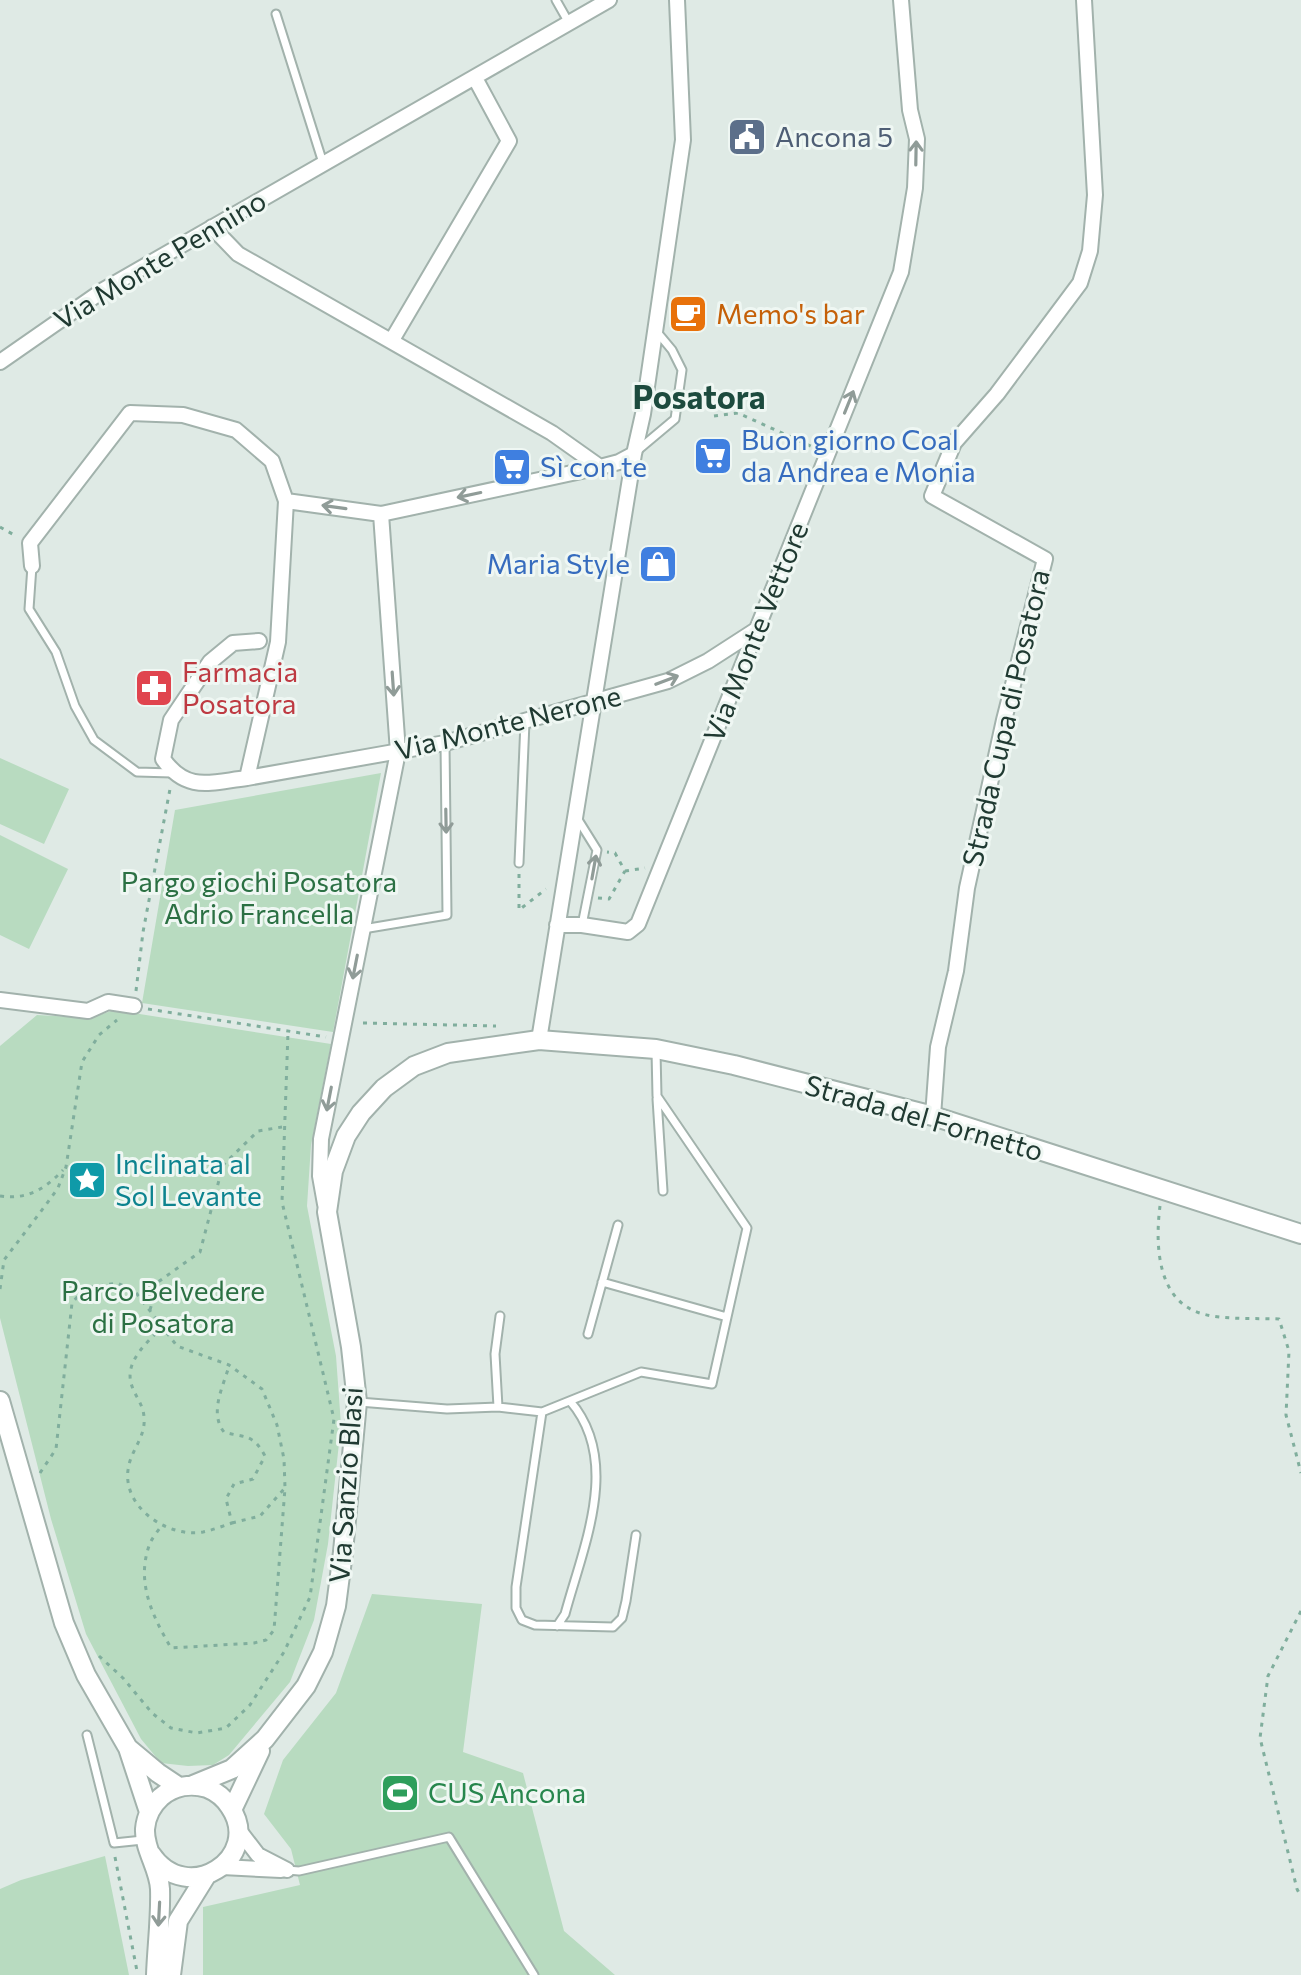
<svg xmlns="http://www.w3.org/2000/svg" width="1301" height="1975" font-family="Commissioner,sans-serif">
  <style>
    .green { fill: #b8dbc0 }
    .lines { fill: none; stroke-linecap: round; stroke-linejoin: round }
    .service-casing { stroke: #a2b2ac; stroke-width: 11 }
    .minor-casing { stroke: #a2b2ac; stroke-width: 18 }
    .tertiary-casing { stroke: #a2b2ac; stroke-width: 22 }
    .path { stroke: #80ae9d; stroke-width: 3; stroke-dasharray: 4 6; stroke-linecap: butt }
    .service { stroke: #fff; stroke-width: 7 }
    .minor { stroke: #fff; stroke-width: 14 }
    .tertiary { stroke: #fff; stroke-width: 18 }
    .oneway { stroke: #909c98 }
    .labels { text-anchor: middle; stroke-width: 6; stroke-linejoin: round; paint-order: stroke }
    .service-label { font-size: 28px; fill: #4e5e75; stroke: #eff7f3; text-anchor: start }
    .street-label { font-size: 28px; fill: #203a32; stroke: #eff7f3 }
    .food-label { font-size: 28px; fill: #c56008; stroke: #eff7f3; text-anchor: start }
    .shop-label { font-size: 28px; fill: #366cbe; stroke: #eff7f3; text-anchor: start }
    .health-label { font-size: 28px; fill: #be3a42; stroke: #eff7f3; text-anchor: start }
    .park-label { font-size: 28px; fill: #2b7043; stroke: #eff7f3 }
    .culture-label { font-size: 28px; fill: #0d838f; stroke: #eff7f3; text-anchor: start }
    .leisure-label { font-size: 28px; fill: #27864d; stroke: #eff7f3; text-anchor: start }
    .quarter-label { font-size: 32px; font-weight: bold; fill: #1d4b3e; stroke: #eff7f3 }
  </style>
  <rect width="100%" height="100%" fill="#dfeae5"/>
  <!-- green -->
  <path class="green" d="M0,758L69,789L44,844L0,824Z
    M381,773L333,1032L142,1003L175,810Z
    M0,835L68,869L29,949L0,935Z
    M114,1010L331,1044L311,1145L307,1206L336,1356L341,1425L328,1544L314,1620L290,1682L229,1755L213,1765L188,1766L161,1763L141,1739L86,1634L51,1519L0,1318V1046L37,1015L91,1018Z
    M372,1594L482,1604L463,1752L523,1773L564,1931L615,1975H203V1907L300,1885L291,1849L264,1814L283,1760L336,1693Z
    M105,1856L129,1975H0V1889L21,1880Z"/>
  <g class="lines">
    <!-- service casing -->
    <g class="service-casing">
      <path id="service" d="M556,0L569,23
        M276,14L323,163
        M638,450L675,419L682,370L672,350L657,332
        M32,566L29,609L56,652L75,706L94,740L137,772L172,773
        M577,818L597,850L582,925
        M519,863L525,722
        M363,929L447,915L445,743
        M657,1099L663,1191
        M602,1282L727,1317
        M588,1334L618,1225
        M359,1402L447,1409L498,1407L542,1412L641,1372L712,1384L747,1228L657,1096L656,1051
        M498,1407L495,1354L500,1316
        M542,1412L516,1587V1608L522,1620L535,1625L613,1627L622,1618L626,1601L636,1535
        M557,1626L565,1614C583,1547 622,1461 570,1401
        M87,1735L114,1843L143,1840
        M287,1870L299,1871L449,1837L534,1975"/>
    </g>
    <!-- minor casing -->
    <g class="minor-casing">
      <path id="minor" d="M212,227L238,254L552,433L600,467
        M392,340L509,141L475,78
        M0,362L105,289L609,0
        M286,501L381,514
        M32,566L30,543L130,413L183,415L236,430L272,461L286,501L278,642L247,778C211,782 187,793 163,759L171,720L210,662L233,643L259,641
        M247,778L445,743L668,681L708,661L756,630
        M557,925H582L628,932L638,924L901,272L915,188L917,139L910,110L901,0
        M0,1000L88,1011L108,1002L134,1006
        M539,1040L634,454L643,414L683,140L677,0
        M933,1116L938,1047L956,971L967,888L1004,720L1045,559L932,496L954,443L997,394L1080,283L1090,251L1095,195L1084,0
        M325,1204L320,1176L321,1139L398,752L381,514L600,467L619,462L634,454
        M238,1829L258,1855L287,1870
        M222,1867L281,1870"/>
    </g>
    <!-- tertiary casing -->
    <g class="tertiary-casing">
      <path id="tertiary" d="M0,1401L64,1623L86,1675L128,1748L149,1812
        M128,1748L158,1773L179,1787
        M193,1785L232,1769L265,1739L306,1686L323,1652L336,1606L343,1552L357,1402L351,1347L327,1212L333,1171L346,1136L361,1113L384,1088L414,1066L448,1053L539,1040L656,1049L734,1065L933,1116L1301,1234
        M232,1810L260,1751
        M151,1854C187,1908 264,1857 230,1807C225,1799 217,1792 207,1788C191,1783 174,1786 161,1797C152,1805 146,1817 145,1829C144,1850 159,1868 160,1889C161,1917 157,1947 156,1975
        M171,1975L178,1921L206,1876"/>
    </g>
    <!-- path -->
    <path class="path" d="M714,416L738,413L815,448
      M0,527L16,536
      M625,871L645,868
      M519,874V910L546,889
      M598,898L609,899L625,871L615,853L607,852
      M136,991L143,932L170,789
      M148,1009L326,1037
      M363,1023L496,1026
      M0,1196C27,1200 45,1189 63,1170
      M1160,1206C1155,1245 1157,1302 1203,1314C1226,1320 1255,1318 1279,1319L1289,1351L1286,1415L1301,1473
      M0,1289L4,1260L45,1206L58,1188L66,1167L82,1062L99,1035L117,1020
      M150,1310L158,1282L200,1252L223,1165L258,1131L282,1127
      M163,1326C149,1341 125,1360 131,1383C134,1395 144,1405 144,1418C146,1437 130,1451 128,1470C123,1508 168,1538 203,1532C213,1530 223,1526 232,1523L226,1499L234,1484L253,1479L265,1456C253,1433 244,1438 224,1432C209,1413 223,1387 229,1366
      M40,1473L56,1449L72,1303L85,1288L117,1283L134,1290L177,1346L229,1365L262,1389L277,1425L284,1459L285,1488L274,1630L266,1640L254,1643L171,1648C153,1617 136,1583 149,1546C151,1539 158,1531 162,1525
      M232,1523L260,1516L284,1489
      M1301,1611L1268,1676L1260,1738L1297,1889L1301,1897
      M99,1656L123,1678L152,1713L171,1728L197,1733L226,1728L250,1705L284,1652L310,1597L334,1419L282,1202L288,1032
      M115,1857L137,1971"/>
    <!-- service -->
    <use href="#service" class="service"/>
    <!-- minor -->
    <use href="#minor" class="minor"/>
    <!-- tertiary -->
    <use href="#tertiary" class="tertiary"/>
  </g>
  <!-- one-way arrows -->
  <defs><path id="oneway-shaft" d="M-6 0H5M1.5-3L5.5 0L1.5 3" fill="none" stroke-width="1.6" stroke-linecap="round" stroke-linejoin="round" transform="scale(2)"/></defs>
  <g class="oneway">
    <use href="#oneway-shaft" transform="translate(916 153) rotate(-89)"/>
    <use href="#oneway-shaft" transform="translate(849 402) rotate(-68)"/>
    <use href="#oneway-shaft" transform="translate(469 495) rotate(168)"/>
    <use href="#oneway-shaft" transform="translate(334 507) rotate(-172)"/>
    <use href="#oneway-shaft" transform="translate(667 680) rotate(-21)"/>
    <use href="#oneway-shaft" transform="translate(393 684) rotate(86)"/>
    <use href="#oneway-shaft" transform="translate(446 821) rotate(89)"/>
    <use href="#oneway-shaft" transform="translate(594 867) rotate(-80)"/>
    <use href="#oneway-shaft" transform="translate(355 967) rotate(101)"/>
    <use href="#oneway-shaft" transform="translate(329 1099) rotate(101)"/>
    <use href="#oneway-shaft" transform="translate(159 1914) rotate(93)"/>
  </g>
  <!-- icons -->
  <defs>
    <g id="civic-square" transform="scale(2)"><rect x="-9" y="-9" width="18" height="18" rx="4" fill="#5c6f8a" stroke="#eff7f3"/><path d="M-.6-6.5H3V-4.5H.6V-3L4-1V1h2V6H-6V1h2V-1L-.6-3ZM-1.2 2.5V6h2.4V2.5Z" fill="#fff"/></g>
    <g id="cafe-square" transform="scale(2)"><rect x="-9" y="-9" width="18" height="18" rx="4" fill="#e8710a" stroke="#eff7f3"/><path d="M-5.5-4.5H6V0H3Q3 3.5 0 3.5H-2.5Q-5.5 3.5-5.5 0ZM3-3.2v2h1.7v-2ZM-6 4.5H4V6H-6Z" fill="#fff"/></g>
    <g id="supermarket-square" transform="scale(2)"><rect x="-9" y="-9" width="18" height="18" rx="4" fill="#3f7fe0" stroke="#eff7f3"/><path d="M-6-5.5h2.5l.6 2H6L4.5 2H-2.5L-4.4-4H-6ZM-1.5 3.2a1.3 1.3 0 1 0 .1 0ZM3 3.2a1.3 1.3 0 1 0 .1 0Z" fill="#fff"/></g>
    <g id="shop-square" transform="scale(2)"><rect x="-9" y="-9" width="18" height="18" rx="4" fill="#3f7fe0" stroke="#eff7f3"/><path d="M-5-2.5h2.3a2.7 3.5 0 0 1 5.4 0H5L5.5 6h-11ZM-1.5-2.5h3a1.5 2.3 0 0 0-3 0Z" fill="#fff"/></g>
    <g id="pharmacy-square" transform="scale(2)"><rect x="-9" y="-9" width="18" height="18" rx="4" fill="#e0444e" stroke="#eff7f3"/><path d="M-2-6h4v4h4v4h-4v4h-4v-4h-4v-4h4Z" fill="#fff"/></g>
    <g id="sight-square" transform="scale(2)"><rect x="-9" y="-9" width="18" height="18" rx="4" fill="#0f9aa8" stroke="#eff7f3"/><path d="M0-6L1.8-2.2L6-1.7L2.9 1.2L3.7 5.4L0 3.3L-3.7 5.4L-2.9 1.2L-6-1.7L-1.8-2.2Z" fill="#fff"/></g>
    <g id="stadium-square" transform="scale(2)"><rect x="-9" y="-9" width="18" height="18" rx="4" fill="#2e9e5b" stroke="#eff7f3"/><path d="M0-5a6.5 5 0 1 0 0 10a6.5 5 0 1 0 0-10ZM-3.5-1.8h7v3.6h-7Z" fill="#fff"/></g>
  </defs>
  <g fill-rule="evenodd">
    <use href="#civic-square" x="747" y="137"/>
    <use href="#cafe-square" x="688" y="314"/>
    <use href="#supermarket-square" x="713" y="456"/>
    <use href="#supermarket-square" x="512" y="467"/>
    <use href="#shop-square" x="658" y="564"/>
    <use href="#pharmacy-square" x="154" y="688"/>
    <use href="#sight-square" x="87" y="1180"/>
    <use href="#stadium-square" x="400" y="1793"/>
  </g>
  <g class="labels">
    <!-- service labels -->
    <g class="service-label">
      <text x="775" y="147">Ancona 5</text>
    </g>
    <!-- street labels -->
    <g class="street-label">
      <text transform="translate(160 260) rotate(-31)" y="10">Via Monte Pennino</text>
      <text transform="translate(756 632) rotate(-68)" y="10">Via Monte Vettore</text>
      <text transform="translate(1006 718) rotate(-77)" y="10">Strada Cupa di Posatora</text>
      <text transform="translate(508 723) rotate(-14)" y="10">Via Monte Nerone</text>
      <text transform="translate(924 1118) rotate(16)" y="10">Strada del Fornetto</text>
      <text transform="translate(346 1485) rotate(-86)" y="10">Via Sanzio Blasi</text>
    </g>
    <!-- food labels -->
    <g class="food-label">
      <text x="716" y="324">Memo's bar</text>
    </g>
    <!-- shop labels -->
    <g class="shop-label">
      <text x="741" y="450">Buon giorno Coal<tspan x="741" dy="32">da Andrea e Monia</tspan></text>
      <text x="540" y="477">Sì con te</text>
      <text x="630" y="574" text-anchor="end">Maria Style</text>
    </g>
    <!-- health labels -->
    <g class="health-label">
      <text x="182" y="682">Farmacia<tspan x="182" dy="32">Posatora</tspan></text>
    </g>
    <!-- park labels -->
    <g class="park-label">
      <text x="259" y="892">Pargo giochi Posatora<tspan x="259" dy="32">Adrio Francella</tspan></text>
      <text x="163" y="1301">Parco Belvedere<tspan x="163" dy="32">di Posatora</tspan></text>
    </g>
    <!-- culture labels -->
    <g class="culture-label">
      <text x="115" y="1174">Inclinata al<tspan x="115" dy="32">Sol Levante</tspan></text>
    </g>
    <!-- leisure labels -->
    <g class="leisure-label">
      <text x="428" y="1803">CUS Ancona</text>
    </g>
    <!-- quarter labels -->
    <g class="quarter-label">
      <text x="699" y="409">Posatora</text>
    </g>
  </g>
</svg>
